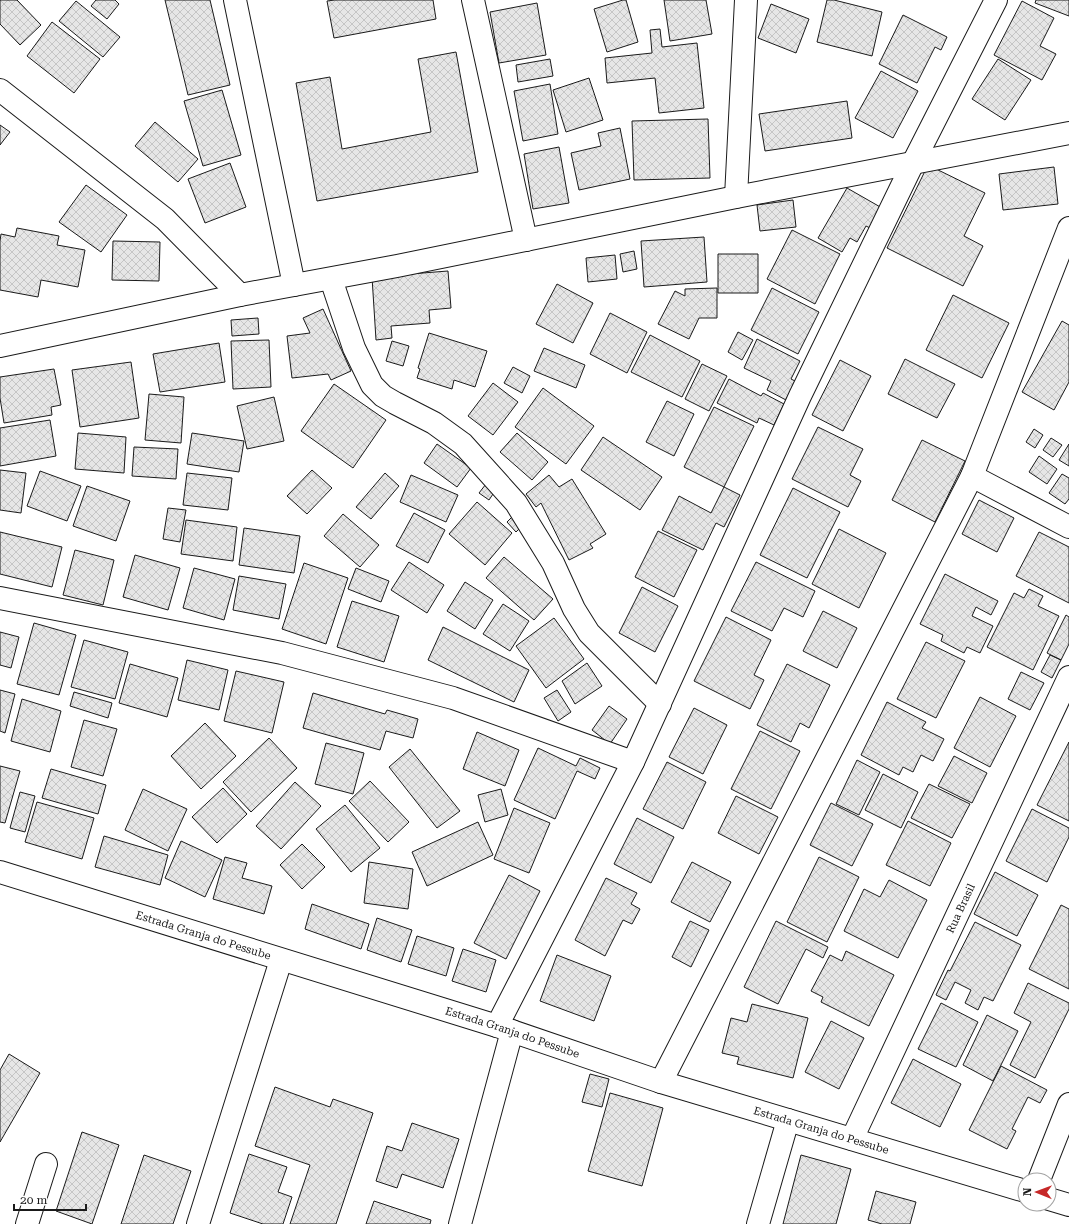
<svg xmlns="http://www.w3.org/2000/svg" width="1069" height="1224" font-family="'Roboto Serif',serif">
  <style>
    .building { fill: url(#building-cross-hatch); stroke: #1a1a1a }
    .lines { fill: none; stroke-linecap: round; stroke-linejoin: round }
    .minor-casing { stroke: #1a1a1a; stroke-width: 24 }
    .tertiary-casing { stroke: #1a1a1a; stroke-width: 24 }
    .secondary-casing { stroke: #1a1a1a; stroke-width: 24 }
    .minor { stroke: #fff; stroke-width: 22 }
    .tertiary { stroke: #fff; stroke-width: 22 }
    .secondary { stroke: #fff; stroke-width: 22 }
    .labels { text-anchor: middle; stroke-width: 3; stroke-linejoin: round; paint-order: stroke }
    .street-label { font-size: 11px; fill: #1a1a1a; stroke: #fff }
  </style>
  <defs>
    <pattern id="building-cross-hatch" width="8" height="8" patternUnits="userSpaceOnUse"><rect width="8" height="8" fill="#e6e6e6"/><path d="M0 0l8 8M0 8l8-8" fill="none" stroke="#c5c5c5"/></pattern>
  </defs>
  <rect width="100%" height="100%" fill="#fff"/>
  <!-- building -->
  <path class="building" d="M0,0H17L41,25L20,45L0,24Z
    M96,0H115L119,4L107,19L91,6Z
    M165,0H210L230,85L188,95Z
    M335,0H433L436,19L334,38L327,1Z
    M623,0H626L638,42L607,52L594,9Z
    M664,0H706L712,34L670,41Z
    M827,0H834L882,12L872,56L817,42Z
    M1036,0H1069V16L1035,3Z
    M76,1L120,37L103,57L59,21Z
    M1022,1L1054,18L1040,46L1056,54L1042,80L994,55Z
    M537,3L546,55L499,63L490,12Z
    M771,4L809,19L796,53L758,38Z
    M903,15L947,37L941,50L935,47L917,83L879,64Z
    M52,22L100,59L74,93L27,56Z
    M660,29L662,47L697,43L704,108L659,113L655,78L607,83L605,58L652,53L650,30Z
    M456,52L478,172L317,201L296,83L330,77L342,149L431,132L418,59Z
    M550,59L553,76L518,82L516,65Z
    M998,59L1031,80L1005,120L972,99Z
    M881,71L918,91L893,138L855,118Z
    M589,78L603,120L566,132L553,90Z
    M550,84L558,134L523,141L514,91Z
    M222,90L241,155L203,166L184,101Z
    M847,101L852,138L765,151L759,114Z
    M708,119L710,178L634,180L632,121Z
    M155,122L198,159L178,182L135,146Z
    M0,125L10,132L0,145Z
    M620,128L630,179L579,190L571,153L601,146L598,133Z
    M559,147L569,203L533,209L524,154Z
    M230,163L246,207L205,223L188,179Z
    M928,165L985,193L964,236L983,246L963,286L887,248Z
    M1054,167L1058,204L1003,210L999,174Z
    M86,185L127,215L101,252L59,222Z
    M847,188L882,208L870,228L866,226L857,242L850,238L842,252L818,238Z
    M793,200L796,227L760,231L757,205Z
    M17,228L59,236L57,245L85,250L78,287L41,280L38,297L0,290V241L1,234L15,237Z
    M792,230L840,254L815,304L767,279Z
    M704,237L707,282L644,287L641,241Z
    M113,241L160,242L159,281L112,280Z
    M634,251L637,269L623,272L620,254Z
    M718,254H758V293H718Z
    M615,255L617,279L588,282L586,258Z
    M448,271L451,308L429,310L430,323L391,326L392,338L376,340L372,277Z
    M557,284L593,303L573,343L536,324Z
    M717,288V318H699L689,339L658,324L675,291L685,296V289Z
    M772,288L819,312L798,354L751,330Z
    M953,295L1009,323L982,378L926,350Z
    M323,309L351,371L331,380L328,374L292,378L287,336L310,333L303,318Z
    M610,313L647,332L627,373L590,354Z
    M258,318L259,334L232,336L231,320Z
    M1062,321L1069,325V382L1054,410L1022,392Z
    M738,332L753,340L742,360L728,352Z
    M429,333L487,351L475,387L454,380L452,389L417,378L420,369L418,368Z
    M650,335L700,361L682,397L631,372Z
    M757,339L800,361L791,379L795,381L786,400L767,390L771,381L744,368Z
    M269,340L271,387L233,389L231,341Z
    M392,341L409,346L403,366L386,361Z
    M219,343L225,382L160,392L153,354Z
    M544,348L585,365L576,388L534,371Z
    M905,359L955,384L937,418L888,394Z
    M840,360L871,376L843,431L812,415Z
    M131,362L139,418L80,427L72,370Z
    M702,364L727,376L709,411L685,399Z
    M513,367L530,376L522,393L504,383Z
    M54,369L61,405L51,407L52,415L4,423L0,398V377Z
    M729,379L761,396L763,393L784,404L774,425L759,418L757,423L717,403Z
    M493,383L518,402L493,435L468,416Z
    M334,384L386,420L353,468L301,431Z
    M543,388L594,426L566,464L515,427Z
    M149,394L184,397L181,443L145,440Z
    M274,397L284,441L247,449L237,406Z
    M667,401L694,414L674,456L646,442Z
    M714,407L754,426L724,487L684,467Z
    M50,420L56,456L0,466V428Z
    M818,427L863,449L850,475L861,481L848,507L792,479Z
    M1034,429L1043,435L1035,448L1026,442Z
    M78,433L126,437L124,473L75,469Z
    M192,433L244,441L239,472L187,464Z
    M517,433L548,462L532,480L500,452Z
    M603,437L662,477L640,510L581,470Z
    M1051,438L1062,445L1053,457L1043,450Z
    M922,440L965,461L935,522L892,500Z
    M437,444L471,468L457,487L424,463Z
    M1069,444V466L1059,460Z
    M134,447L178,449L176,479L132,476Z
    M1039,456L1057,469L1047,484L1029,472Z
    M0,470L26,473L21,513L0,510Z
    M312,470L332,488L307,514L287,496Z
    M40,471L81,486L67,521L27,506Z
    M187,473L232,478L228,510L183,505Z
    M385,473L399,486L371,519L356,507Z
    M1062,474L1069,478V499L1065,504L1049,493Z
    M411,475L458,495L446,522L400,502Z
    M549,475L559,487L572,479L606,534L590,544L593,548L569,560L541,503L536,507L526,494Z
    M486,484L495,491L489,500L479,493Z
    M87,486L130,501L116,541L73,526Z
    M724,487L740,495L724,527L716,523L703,550L662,530L679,496L711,513Z
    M793,488L840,512L807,578L760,555Z
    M979,500L1014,518L997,552L962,534Z
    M477,502L512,533L485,565L449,534Z
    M168,508L186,510L180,542L163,539Z
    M414,513L445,530L428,563L396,546Z
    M343,514L379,545L360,567L324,536Z
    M514,515L523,525L516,532L507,522Z
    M186,520L237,527L233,561L181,554Z
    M244,528L300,536L294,573L239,565Z
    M839,529L886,553L859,608L812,584Z
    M658,531L697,550L674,597L635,577Z
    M0,532L62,547L52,587L0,574Z
    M1039,532L1069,547V603L1016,576Z
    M75,550L114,560L103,605L63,595Z
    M135,555L180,568L168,610L123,597Z
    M504,557L553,599L534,620L486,578Z
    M409,562L444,585L427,613L391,590Z
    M756,562L815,591L803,617L784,608L772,631L731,611Z
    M304,563L348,578L326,644L282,629Z
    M194,568L235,579L224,620L183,608Z
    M356,568L389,581L381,602L348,589Z
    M945,574L998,601L991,615L976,607L972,616L993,626L980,653L967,647L964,653L941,641L943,635L920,624Z
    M239,576L286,584L279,619L233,610Z
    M465,582L493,600L475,629L447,611Z
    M642,587L678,606L655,652L619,633Z
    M1029,589L1043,596L1038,606L1059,616L1033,670L987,647L1014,593L1024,598Z
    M352,601L399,616L384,662L337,647Z
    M503,604L529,621L510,651L483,634Z
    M823,611L857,628L837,668L803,651Z
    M1066,615L1069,617V644L1061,660L1047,653Z
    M726,617L771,640L754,675L764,680L750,709L694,681Z
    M554,618L584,659L546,688L516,646Z
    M34,623L76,635L59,695L17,684Z
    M443,627L529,670L514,702L428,660Z
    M0,632L19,637L11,668L0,665Z
    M84,640L128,652L115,699L71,687Z
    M926,642L965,661L936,718L897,699Z
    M1050,655L1061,660L1052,678L1041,672Z
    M187,660L228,670L219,710L178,700Z
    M587,663L602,686L575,704L562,681Z
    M130,664L178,678L167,717L119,703Z
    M787,664L830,685L809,728L800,723L791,742L757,725Z
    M236,671L284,682L272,733L224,721Z
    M1021,672L1044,683L1030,710L1008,699Z
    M0,690L15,694L5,733L0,731Z
    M557,690L571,712L558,721L544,698Z
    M74,692L112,703L108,718L70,706Z
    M313,693L385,714L387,710L418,719L413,738L386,731L380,750L303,728Z
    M980,697L1016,716L990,767L954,748Z
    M22,699L61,711L50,752L11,741Z
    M887,702L926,722L922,728L944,739L933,761L921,755L913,772L903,767L899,775L861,755Z
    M609,706L627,719L610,744L592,730Z
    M694,708L727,725L703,774L669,757Z
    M84,720L117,729L103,776L71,767Z
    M205,723L236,756L201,789L171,756Z
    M760,731L800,751L771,809L731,789Z
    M477,732L519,750L505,786L463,769Z
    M269,738L297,768L251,812L223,782Z
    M1069,742V821L1037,805Z
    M326,743L364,753L353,794L315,784Z
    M538,748L576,766L580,758L600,768L595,779L577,771L555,819L514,800Z
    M410,749L460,811L437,828L389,767Z
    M954,756L987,773L972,803L938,786Z
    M857,760L880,772L859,815L836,804Z
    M667,762L706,782L683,829L643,809Z
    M0,766L20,771L5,823L0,822Z
    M51,769L106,785L98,814L42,798Z
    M883,774L918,792L901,828L865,810Z
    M370,781L409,822L388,842L349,801Z
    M295,782L321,806L281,849L256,826Z
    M929,784L970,804L952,838L911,818Z
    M223,788L247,814L217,843L192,817Z
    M143,789L187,809L168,851L125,830Z
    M501,789L508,815L485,822L478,795Z
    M20,792L35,796L25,832L10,828Z
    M736,796L778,817L759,854L718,833Z
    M37,802L94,818L82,859L25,842Z
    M831,803L873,824L852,866L810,845Z
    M345,805L380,848L351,872L316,829Z
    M514,808L550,823L529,873L494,859Z
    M1032,809L1069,828V837L1047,882L1006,861Z
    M637,818L674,837L651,883L614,864Z
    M908,821L951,843L930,886L886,865Z
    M478,822L493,855L427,886L412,852Z
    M104,836L168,855L160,885L95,867Z
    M181,841L222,860L205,897L165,878Z
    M302,844L325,867L302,889L280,865Z
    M225,857L247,863L242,878L272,886L264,914L213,899Z
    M819,857L859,877L827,942L787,922Z
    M369,862L413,869L408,909L364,903Z
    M692,862L731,882L710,922L671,902Z
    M995,872L1038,895L1017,936L974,914Z
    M509,875L540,891L506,959L474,943Z
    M606,878L637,893L631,904L640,909L632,924L623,920L605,956L575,940Z
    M889,880L927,900L898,958L844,931L864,889L880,897Z
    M312,904L369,924L361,949L305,929Z
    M1061,905L1069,909V989L1029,969Z
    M377,918L412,930L401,962L367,950Z
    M690,921L709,930L691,967L672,957Z
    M776,921L828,947L823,958L806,949L778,1004L744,987Z
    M975,922L1021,945L993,1001L984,997L978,1010L965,1003L971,990L955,982L946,1000L936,995L948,970L950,971Z
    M417,936L454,948L446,976L408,964Z
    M463,949L496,960L486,992L452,981Z
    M846,951L894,975L869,1026L821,1002L823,997L811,991L830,955L842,961Z
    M557,955L611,976L594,1021L540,1001Z
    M1028,983L1069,1003V1009L1035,1078L1010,1065L1031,1022L1014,1013Z
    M941,1003L978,1022L956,1067L918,1049Z
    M752,1004L808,1018L793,1078L737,1064L739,1057L722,1053L731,1018L747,1022Z
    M987,1015L1018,1031L993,1081L963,1065Z
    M831,1021L864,1038L839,1089L805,1072Z
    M9,1054L40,1073L0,1142V1070Z
    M913,1059L961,1084L940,1127L891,1103Z
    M1001,1066L1047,1090L1040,1103L1028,1097L1012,1129L1016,1131L1007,1149L969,1130Z
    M590,1074L609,1079L602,1107L582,1102Z
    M275,1087L330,1107L333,1099L373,1113L336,1224H290L310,1165L255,1146Z
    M610,1093L663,1108L642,1186L588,1171Z
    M412,1123L459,1139L443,1188L402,1174L397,1188L376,1181L387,1146L402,1151Z
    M82,1132L119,1145L92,1224L56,1211Z
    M249,1154L287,1167L278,1192L292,1197L283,1224H263L230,1213Z
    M144,1155L191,1171L173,1224H121Z
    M801,1155L851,1169L836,1224H783Z
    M876,1191L916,1202L910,1224H882L868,1220Z
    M374,1201L431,1220L430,1224H366Z"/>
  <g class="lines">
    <!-- minor casing -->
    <g class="minor-casing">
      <g id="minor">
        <path d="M235,0L294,285"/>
        <path d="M473,0L526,240"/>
        <path d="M0,90L165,219L240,295"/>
        <path d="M736,197L746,0"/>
        <path d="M331,279L354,348L372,385L383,396L395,403L434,423L463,444L516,503L553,563L574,609L589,633L660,704"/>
        <path d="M972,476L1069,527"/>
        <path d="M0,598L282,653L453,698L633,762"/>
        <path d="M497,1026L633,762L800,396L913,163L996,0"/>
        <path d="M661,1082L972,476L1069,228"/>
        <path id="s1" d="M852,1139L1069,677"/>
        <path d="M1039,1180L1069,1104"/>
        <path d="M27,1224L46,1164"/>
        <path d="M198,1224L281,960"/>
        <path d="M460,1224L512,1031"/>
        <path d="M758,1224L788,1120"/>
      </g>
    </g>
    <!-- tertiary casing -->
    <g class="tertiary-casing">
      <path id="tertiary" d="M0,346L240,295L397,266L736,197L1069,133"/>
    </g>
    <!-- secondary casing -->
    <g class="secondary-casing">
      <g id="secondary">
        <path id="s2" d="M0,872L497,1026L661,1082L1025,1191"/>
        <path d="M1049,1199L1069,1205"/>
      </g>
    </g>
    <!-- minor -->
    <use href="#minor" class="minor"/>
    <!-- tertiary -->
    <use href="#tertiary" class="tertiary"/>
    <!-- secondary -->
    <use href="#secondary" class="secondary"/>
  </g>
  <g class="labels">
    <!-- street labels -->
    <g class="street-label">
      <text dy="4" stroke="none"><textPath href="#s1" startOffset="255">Rua Brasil</textPath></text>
      <text dy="4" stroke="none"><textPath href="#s2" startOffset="213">Estrada Granja do Pessube</textPath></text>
      <text dy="4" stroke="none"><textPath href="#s2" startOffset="537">Estrada Granja do Pessube</textPath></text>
      <text dy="4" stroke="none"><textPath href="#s2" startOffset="861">Estrada Granja do Pessube</textPath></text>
    </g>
  </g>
  <!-- north arrow -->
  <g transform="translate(1037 1192) rotate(271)"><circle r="19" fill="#ffffff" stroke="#a3a3a3"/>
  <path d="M0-3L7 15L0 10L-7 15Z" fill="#c62828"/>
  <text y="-6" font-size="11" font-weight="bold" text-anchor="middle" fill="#1a1a1a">N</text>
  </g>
  <!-- scale -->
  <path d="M14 1204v6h72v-6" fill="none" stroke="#1a1a1a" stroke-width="2"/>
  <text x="20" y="1204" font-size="12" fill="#1a1a1a" stroke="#ffffff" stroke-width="3" paint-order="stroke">20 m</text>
</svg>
